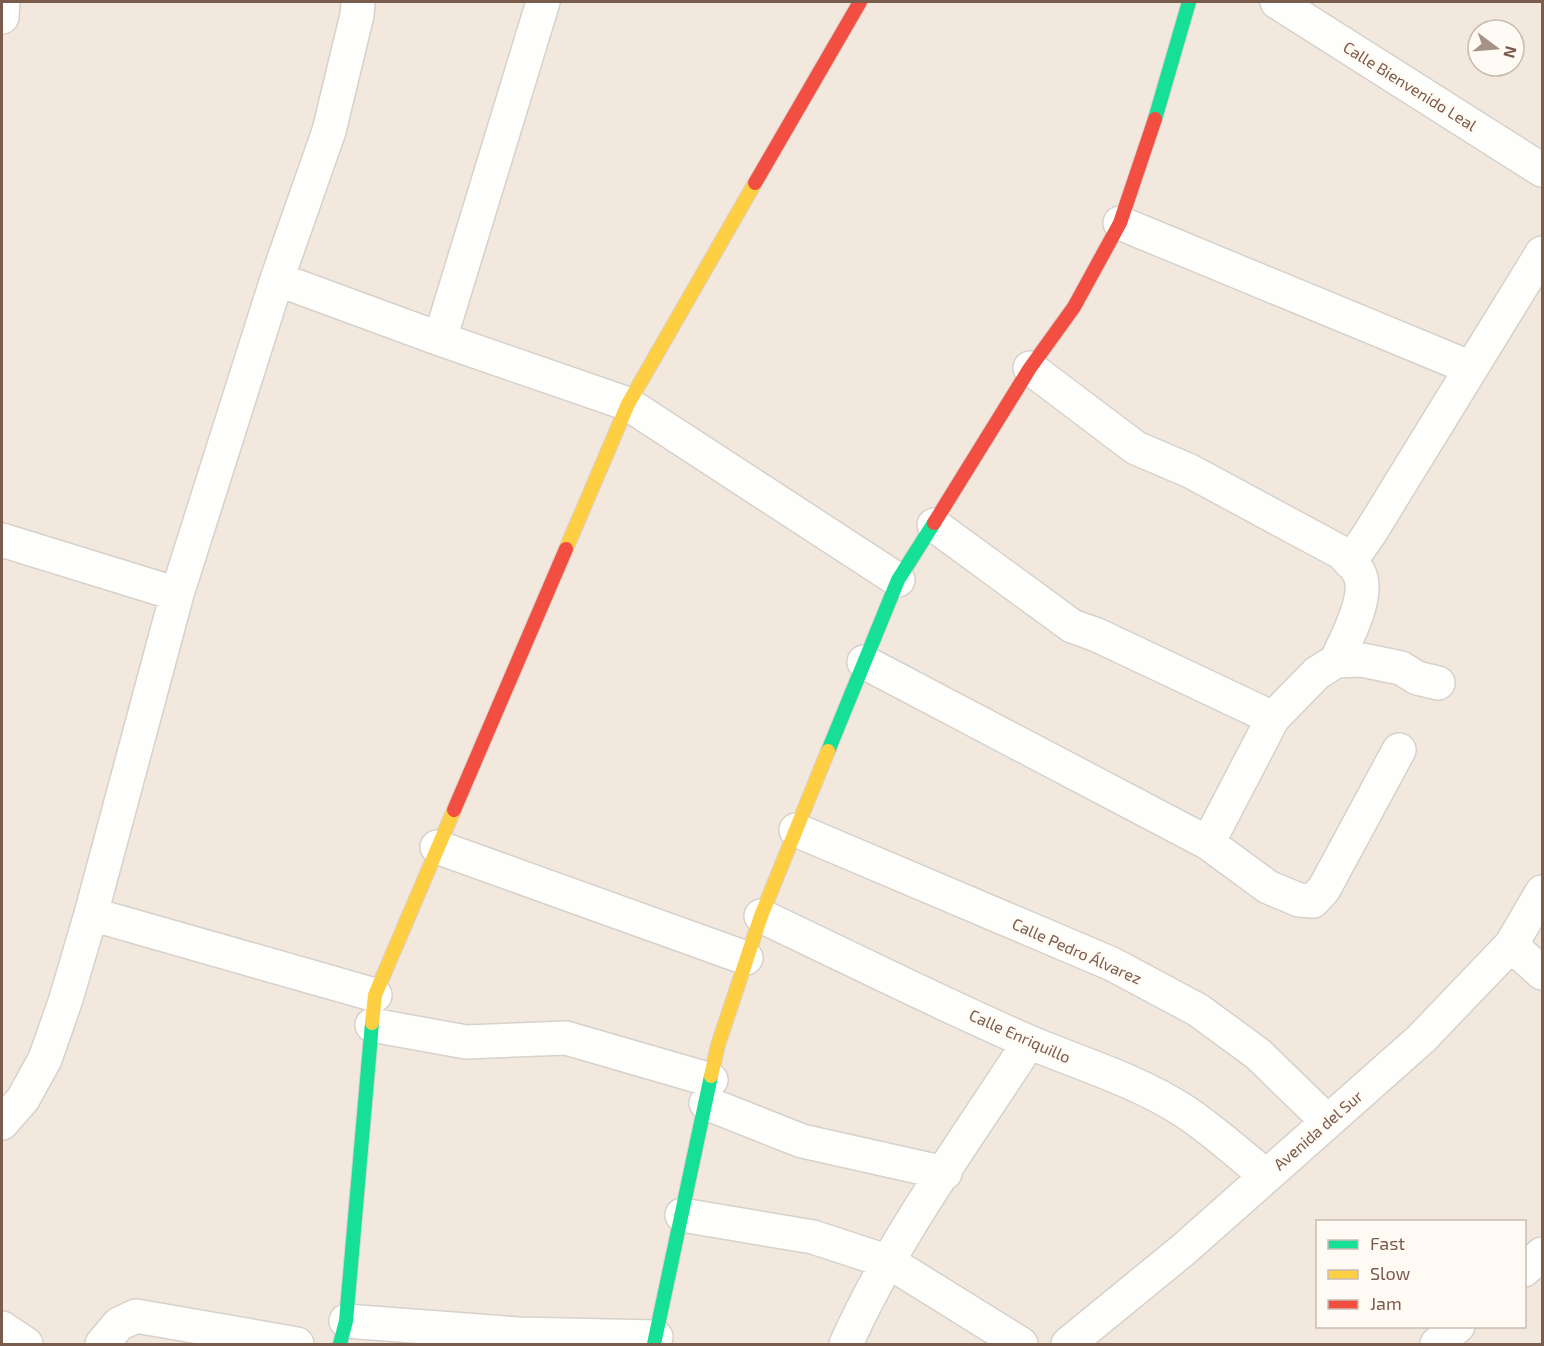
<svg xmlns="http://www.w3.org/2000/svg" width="1544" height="1346" font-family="'Exo 2',sans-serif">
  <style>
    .residential { fill: #f2e8de; fill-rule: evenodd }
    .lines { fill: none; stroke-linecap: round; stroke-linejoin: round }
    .street-casing { stroke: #d7d1cb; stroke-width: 36 }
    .fast-casing { stroke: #d9d2cb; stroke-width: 16 }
    .slow-casing { stroke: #d9d2cb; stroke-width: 16 }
    .jam-casing { stroke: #d9d2cb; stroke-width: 16 }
    .street { stroke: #fefefd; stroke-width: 33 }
    .fast { stroke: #16e098; stroke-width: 14 }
    .slow { stroke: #ffcf43; stroke-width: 14 }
    .jam { stroke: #f24e42; stroke-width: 14 }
    .labels { text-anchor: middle; stroke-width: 5; stroke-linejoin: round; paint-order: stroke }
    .street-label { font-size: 16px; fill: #7a5c4d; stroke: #fffaf3 }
  </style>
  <rect width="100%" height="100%" fill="#f9f5f0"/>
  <!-- residential -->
  <path class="residential" d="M2,2H1542V1344H2ZM1478,30H1514V66H1478ZM1318,1222H1524V1326H1318Z"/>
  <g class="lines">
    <!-- street casing -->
    <g class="street-casing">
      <path id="street" d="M1277,2L1542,170
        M2,17L3,2
        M1120,223L1471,368
        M277,279L440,339L628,404L898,580
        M440,339L543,2
        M1030,368L1136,448L1190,471L1342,553C1347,559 1354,564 1358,571C1372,593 1346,640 1336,661
        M934,525L1072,626L1097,635L1273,718
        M2,540L177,594
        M1350,562L1370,533L1542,253
        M864,662L1208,843L1268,887L1299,900L1313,901L1324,889L1399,750
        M796,830L1112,964L1198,1010L1258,1054L1327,1121
        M1208,843L1273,718L1317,673L1336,661L1362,660L1401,668L1417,678L1438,683
        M437,847L746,958
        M91,914L375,995
        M761,916C850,958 939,1003 1029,1042C1081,1064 1136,1080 1184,1111C1213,1130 1239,1154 1266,1176
        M1511,945L1542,973
        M372,1025L466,1042L566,1038L711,1080
        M706,1103L802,1141L945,1173
        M2,1123L23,1099L45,1059L66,999L91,914L177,594L277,279L329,131L357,15L358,2
        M682,1215L813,1237L889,1262L1021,1344
        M1524,1270L1542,1254
        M346,1321L519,1334L656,1337
        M2,1328L26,1344
        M102,1344L119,1324L136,1316L297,1344
        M846,1344C894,1237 966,1140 1029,1042
        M1068,1344L1183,1250L1421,1039L1511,945L1542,892
        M1437,1344L1458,1326"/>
    </g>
    <!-- fast casing -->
    <g class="fast-casing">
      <path id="fast" d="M1155,119L1189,2
        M828,751L898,580L934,523
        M340,1344L346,1321L372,1023
        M654,1344L711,1076"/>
    </g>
    <!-- slow casing -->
    <g class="slow-casing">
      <path id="slow" d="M566,549L628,404L755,183
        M372,1023L375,995L454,810
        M711,1076L718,1045L761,916L828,751"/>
    </g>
    <!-- jam casing -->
    <g class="jam-casing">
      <path id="jam" d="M755,183L860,2
        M934,523L1030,368L1074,307L1120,223L1155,119
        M454,810L566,549"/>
    </g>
    <!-- street -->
    <use href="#street" class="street"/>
    <!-- fast -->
    <use href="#fast" class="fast"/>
    <!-- slow -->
    <use href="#slow" class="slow"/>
    <!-- jam -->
    <use href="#jam" class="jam"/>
  </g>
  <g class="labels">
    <!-- street labels -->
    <g class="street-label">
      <text transform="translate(1410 86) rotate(32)" y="6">Calle Bienvenido Leal</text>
      <text transform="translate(1077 951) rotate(24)" y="6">Calle Pedro Álvarez</text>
      <text transform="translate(1020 1036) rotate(24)" y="6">Calle Enriquillo</text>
      <text transform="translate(1318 1130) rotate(-41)" y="6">Avenida del Sur</text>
    </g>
  </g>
  <!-- border -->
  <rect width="1544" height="1346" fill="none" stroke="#7a5c4d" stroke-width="6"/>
  <!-- legend -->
  <rect x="1316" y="1220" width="210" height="108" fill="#fffaf3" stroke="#cabbb1" stroke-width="1.5"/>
  <rect x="1328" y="1240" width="30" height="9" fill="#16e098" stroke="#cabbb1" stroke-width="1.5"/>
  <text x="1370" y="1250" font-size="18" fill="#7a5c4d">Fast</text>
  <rect x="1328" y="1270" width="30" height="9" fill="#ffcf43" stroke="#cabbb1" stroke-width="1.5"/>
  <text x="1370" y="1280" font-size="18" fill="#7a5c4d">Slow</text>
  <rect x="1328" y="1300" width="30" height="9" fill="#f24e42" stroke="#cabbb1" stroke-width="1.5"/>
  <text x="1370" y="1310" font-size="18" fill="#7a5c4d">Jam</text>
  <!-- north arrow -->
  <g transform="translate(1496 48) rotate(106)"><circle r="28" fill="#fffaf3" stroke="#cabbb1" stroke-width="1.5"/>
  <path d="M0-4.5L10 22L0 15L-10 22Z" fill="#a69286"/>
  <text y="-9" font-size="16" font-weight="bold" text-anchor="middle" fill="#7a5c4d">N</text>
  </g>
</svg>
